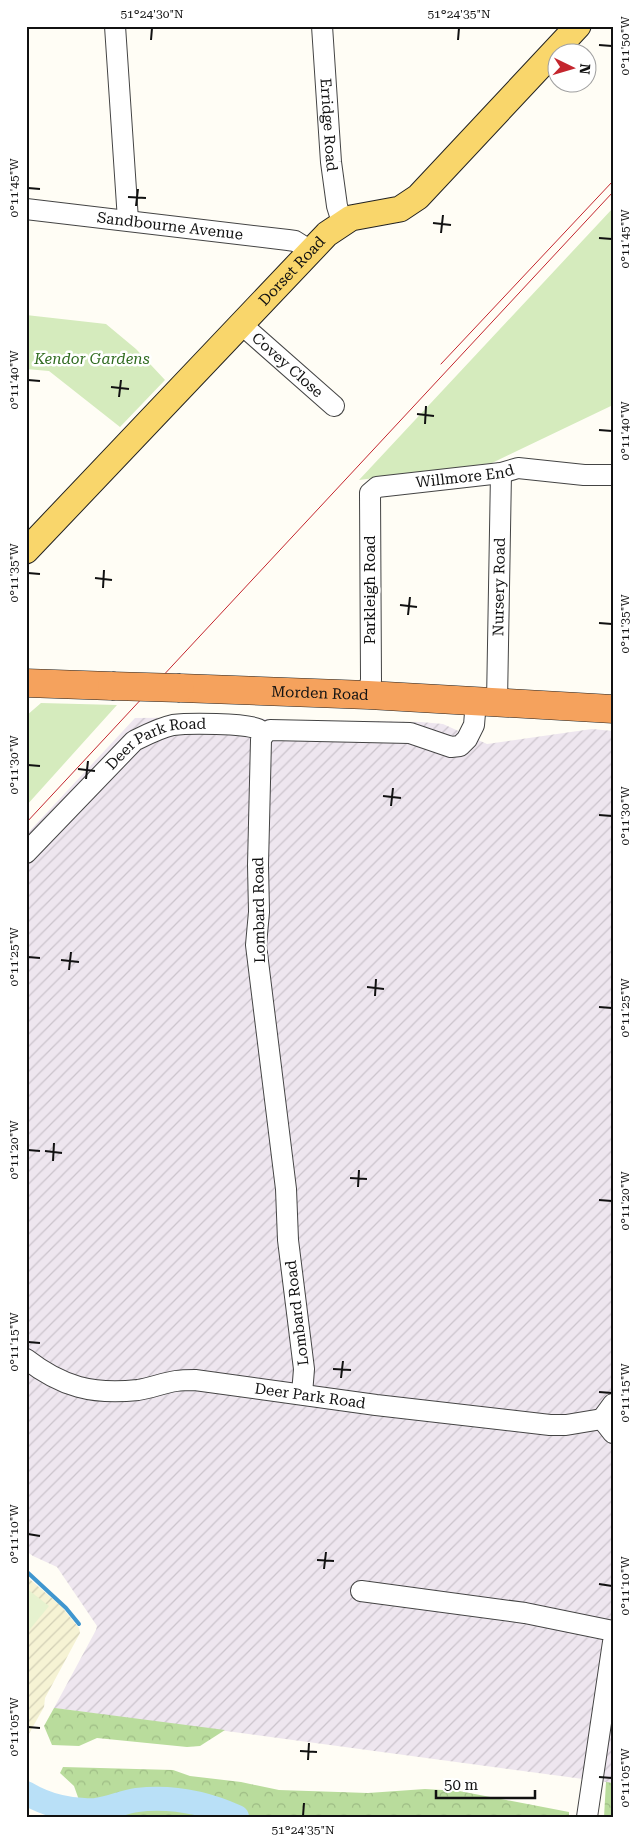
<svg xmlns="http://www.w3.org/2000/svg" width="639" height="1843" font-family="'Roboto Serif',serif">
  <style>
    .industrial { fill: url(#industrial-furrows) }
    .farmland { fill: url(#farmland-furrows) }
    .grass { fill: #d5ebbd }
    .forest { fill: url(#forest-crowns) }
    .pitch { fill: #e6f2cf }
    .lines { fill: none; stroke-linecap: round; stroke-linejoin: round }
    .stream { stroke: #3f96cf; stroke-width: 4 }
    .river { stroke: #b9e0f7; stroke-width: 24 }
    .minor-casing { stroke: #444; stroke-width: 22 }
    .major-casing { stroke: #222; stroke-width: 27 }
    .highway-casing { stroke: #222; stroke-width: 29 }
    .minor { stroke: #fff; stroke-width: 20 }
    .major { stroke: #f9d66b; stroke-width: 25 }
    .highway { stroke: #f5a25d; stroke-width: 28 }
    .tram { stroke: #c4262e; stroke-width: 1 }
    .highway-bridge-casing { stroke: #222; stroke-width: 29; stroke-linecap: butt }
    .highway-bridge { stroke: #f5a25d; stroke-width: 28 }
    .ticks { fill: none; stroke: #111; stroke-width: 2 }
    .labels { text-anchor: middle; stroke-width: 5; stroke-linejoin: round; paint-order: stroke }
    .street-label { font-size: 15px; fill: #111; stroke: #fff }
    .park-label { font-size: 15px; font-style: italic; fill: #2f6b1f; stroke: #fff }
    .neatline { fill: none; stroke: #111; stroke-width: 2 }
    .ticks-label { font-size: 12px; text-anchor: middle; fill: #111 }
  </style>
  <defs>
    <pattern id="industrial-furrows" width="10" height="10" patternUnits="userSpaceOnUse" patternTransform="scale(1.25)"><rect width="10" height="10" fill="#eee6ef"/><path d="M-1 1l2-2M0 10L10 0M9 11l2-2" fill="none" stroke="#cbc4cc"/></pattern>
    <pattern id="farmland-furrows" width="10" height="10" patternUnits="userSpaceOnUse" patternTransform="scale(1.25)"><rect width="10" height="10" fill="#f6f3d4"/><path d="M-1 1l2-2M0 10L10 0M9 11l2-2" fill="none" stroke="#d2cfb5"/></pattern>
    <pattern id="forest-crowns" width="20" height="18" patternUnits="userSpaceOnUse" patternTransform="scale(1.25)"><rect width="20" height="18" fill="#b9dc9c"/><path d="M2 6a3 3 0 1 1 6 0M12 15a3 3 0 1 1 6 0" fill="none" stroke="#9ebc85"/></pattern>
  </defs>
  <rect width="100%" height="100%" fill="#fffdf5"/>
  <!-- industrial -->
  <path class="industrial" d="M235,717L280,720L421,722L443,724L487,744L592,729L613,731V1783L54,1708L96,1630L97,1626L57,1567L33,1556L26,1551V835L135,718Z"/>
  <!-- farmland -->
  <path class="farmland" d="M26,1576L61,1606L79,1628L80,1633L45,1698L44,1707L26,1739Z"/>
  <!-- grass -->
  <path class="grass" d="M613,208V405L492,463L359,480Z
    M26,315L106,324L136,349L165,380L120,427L49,371L26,369Z
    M41,703L117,705L26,806V716Z"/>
  <!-- forest -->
  <path class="forest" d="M54,1708H55L225,1730L200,1746L187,1747L97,1738L79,1746L52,1745L44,1726Z
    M63,1767L173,1770L190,1776L241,1782L279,1790L368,1793L425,1789L459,1791L569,1812V1817H85L74,1786L60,1773Z
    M606,1782L613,1783V1817H604Z"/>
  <!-- pitch -->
  <path class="pitch" d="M26,1588L49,1606L26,1634Z"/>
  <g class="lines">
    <!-- stream -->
    <path class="stream" d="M26,1571L66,1608L79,1624"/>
    <!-- river -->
    <path class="river" d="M26,1793C46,1805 72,1812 96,1810C110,1808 123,1802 137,1800C171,1796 206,1803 237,1817"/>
    <!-- minor casing -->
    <g class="minor-casing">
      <g id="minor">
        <path d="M115,26L128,220"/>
        <path id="s1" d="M322,26L331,162L337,206L342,222"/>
        <path id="s2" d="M26,209L288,240L295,241L311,251"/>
        <path id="s3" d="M241,324L334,406"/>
        <path id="s4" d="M368,695L371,680L370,493L377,487L501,473L518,468L584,475H613"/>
        <path id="s5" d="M497,702L501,473"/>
        <path id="s6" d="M26,853L134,741C146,735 159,728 173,725C188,723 245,723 258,729C258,730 263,734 264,734"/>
        <path id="s7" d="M26,1359C62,1387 93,1395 138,1390C151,1388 163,1383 176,1381C182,1380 189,1380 195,1380L376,1405L550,1425H566L602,1419"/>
        <path d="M302,1394L304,1369L288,1240L286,1189L256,945L259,912L258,865L261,740L264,734L270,730L410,733L451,747L460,746L467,739L474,725L476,701"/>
        <path d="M602,1419L613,1404"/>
        <path d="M602,1419L613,1433"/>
        <path d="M361,1591L525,1613L613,1631"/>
        <path d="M587,1817L613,1642"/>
      </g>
    </g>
    <!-- major casing -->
    <g class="major-casing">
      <g id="major">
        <path id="s8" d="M26,551L327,234L351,218L400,209L418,197L578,26"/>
      </g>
    </g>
    <!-- highway casing -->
    <g class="highway-casing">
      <g id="highway">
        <path d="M26,683L112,686"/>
        <path id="s9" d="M180,688L368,695L613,709"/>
      </g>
    </g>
    <!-- minor -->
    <use href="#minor" class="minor"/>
    <!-- major -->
    <use href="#major" class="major"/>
    <!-- highway -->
    <use href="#highway" class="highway"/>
    <!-- tram -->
    <path class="tram" d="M441,364L613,181
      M26,823L613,192"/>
    <!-- highway-bridge casing -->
    <g class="highway-bridge-casing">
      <path id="highway-bridge" d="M112,686L180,688"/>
    </g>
    <!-- highway-bridge -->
    <use href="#highway-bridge" class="highway-bridge"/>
  </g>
  <!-- ticks -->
  <path class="ticks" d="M151,40L152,28M458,40L459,28M599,45L612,46M28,188L40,189M128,197L146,198M136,206L138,189M433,223L451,225M441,233L443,215M599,238L612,239M28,380L40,381M111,387L129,389M119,397L121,380M417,414L434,416M425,424L426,406M599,430L612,431M28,573L40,574M95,578L112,580M103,588L104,570M400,605L417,607M408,615L410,597M599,623L612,624M28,765L40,766M78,769L95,771M86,779L88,761M383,796L401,798M391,806L393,788M599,815L612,816M28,957L40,958M61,960L79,962M69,970L71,952M367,987L384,989M375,996L376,979M599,1007L612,1008M28,1150L40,1151M45,1151L62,1153M53,1161L54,1143M350,1178L367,1179M358,1187L359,1170M599,1200L612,1201M28,1342L40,1343M333,1369L351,1370M341,1378L343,1361M599,1392L612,1393M28,1534L40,1536M317,1560L334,1561M324,1569L326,1552M599,1584L612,1586M28,1727L40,1728M300,1751L317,1752M308,1760L309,1743M599,1777L612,1778M303,1816L304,1803"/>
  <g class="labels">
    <!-- street labels -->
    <g class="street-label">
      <text dy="5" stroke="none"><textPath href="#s1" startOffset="99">Erridge Road</textPath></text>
      <text dy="5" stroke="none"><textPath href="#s2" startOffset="145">Sandbourne Avenue</textPath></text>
      <text dy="5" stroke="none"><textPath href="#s8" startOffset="386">Dorset Road</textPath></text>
      <text dy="5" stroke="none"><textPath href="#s3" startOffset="62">Covey Close</textPath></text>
      <text dy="5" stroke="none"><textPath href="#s4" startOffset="300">Willmore End</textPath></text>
      <text dy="5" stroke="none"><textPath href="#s5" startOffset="115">Nursery Road</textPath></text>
      <text transform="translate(370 590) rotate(-90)" y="5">Parkleigh Road</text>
      <text dy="5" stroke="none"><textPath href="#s9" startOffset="140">Morden Road</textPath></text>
      <text dy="5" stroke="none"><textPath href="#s6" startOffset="175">Deer Park Road</textPath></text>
      <text transform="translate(259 910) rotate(-91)" y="5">Lombard Road</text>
      <text transform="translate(297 1313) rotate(-97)" y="5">Lombard Road</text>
      <text dy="5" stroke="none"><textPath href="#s7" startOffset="294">Deer Park Road</textPath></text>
    </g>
    <!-- park labels -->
    <g class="park-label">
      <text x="92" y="364">Kendor Gardens</text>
    </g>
  </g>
  <!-- border -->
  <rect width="639" height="1843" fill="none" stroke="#ffffff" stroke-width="55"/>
  <!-- north arrow -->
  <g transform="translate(572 68) rotate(95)"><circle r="24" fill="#ffffff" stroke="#a0a0a0"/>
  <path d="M0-4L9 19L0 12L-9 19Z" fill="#c4262e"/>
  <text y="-8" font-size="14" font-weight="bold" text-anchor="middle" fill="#111111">N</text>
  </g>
  <!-- scale -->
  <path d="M436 1790v8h99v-8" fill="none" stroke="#111111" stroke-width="2.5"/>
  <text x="444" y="1790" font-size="15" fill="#111111" stroke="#ffffff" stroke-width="4" paint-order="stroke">50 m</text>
  <rect x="28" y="28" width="584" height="1788" class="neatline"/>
  <g class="ticks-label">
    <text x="152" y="18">51°24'30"N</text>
    <text x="459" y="18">51°24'35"N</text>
    <text transform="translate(625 46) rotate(-90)" y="4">0°11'50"W</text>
    <text transform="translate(14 188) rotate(-90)" y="4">0°11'45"W</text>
    <text transform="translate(625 239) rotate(-90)" y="4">0°11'45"W</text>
    <text transform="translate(14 380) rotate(-90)" y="4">0°11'40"W</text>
    <text transform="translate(625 431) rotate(-90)" y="4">0°11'40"W</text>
    <text transform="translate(14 573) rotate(-90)" y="4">0°11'35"W</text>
    <text transform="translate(625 624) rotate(-90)" y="4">0°11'35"W</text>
    <text transform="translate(14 765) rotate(-90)" y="4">0°11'30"W</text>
    <text transform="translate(625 816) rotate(-90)" y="4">0°11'30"W</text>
    <text transform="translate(14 957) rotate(-90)" y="4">0°11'25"W</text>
    <text transform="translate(625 1008) rotate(-90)" y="4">0°11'25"W</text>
    <text transform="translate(14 1150) rotate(-90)" y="4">0°11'20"W</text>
    <text transform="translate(625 1201) rotate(-90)" y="4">0°11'20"W</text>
    <text transform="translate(14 1342) rotate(-90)" y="4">0°11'15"W</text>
    <text transform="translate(625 1393) rotate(-90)" y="4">0°11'15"W</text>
    <text transform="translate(14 1534) rotate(-90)" y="4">0°11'10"W</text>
    <text transform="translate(625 1586) rotate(-90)" y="4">0°11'10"W</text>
    <text transform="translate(14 1727) rotate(-90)" y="4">0°11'05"W</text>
    <text transform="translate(625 1778) rotate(-90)" y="4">0°11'05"W</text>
    <text x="303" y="1834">51°24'35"N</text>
  </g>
</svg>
